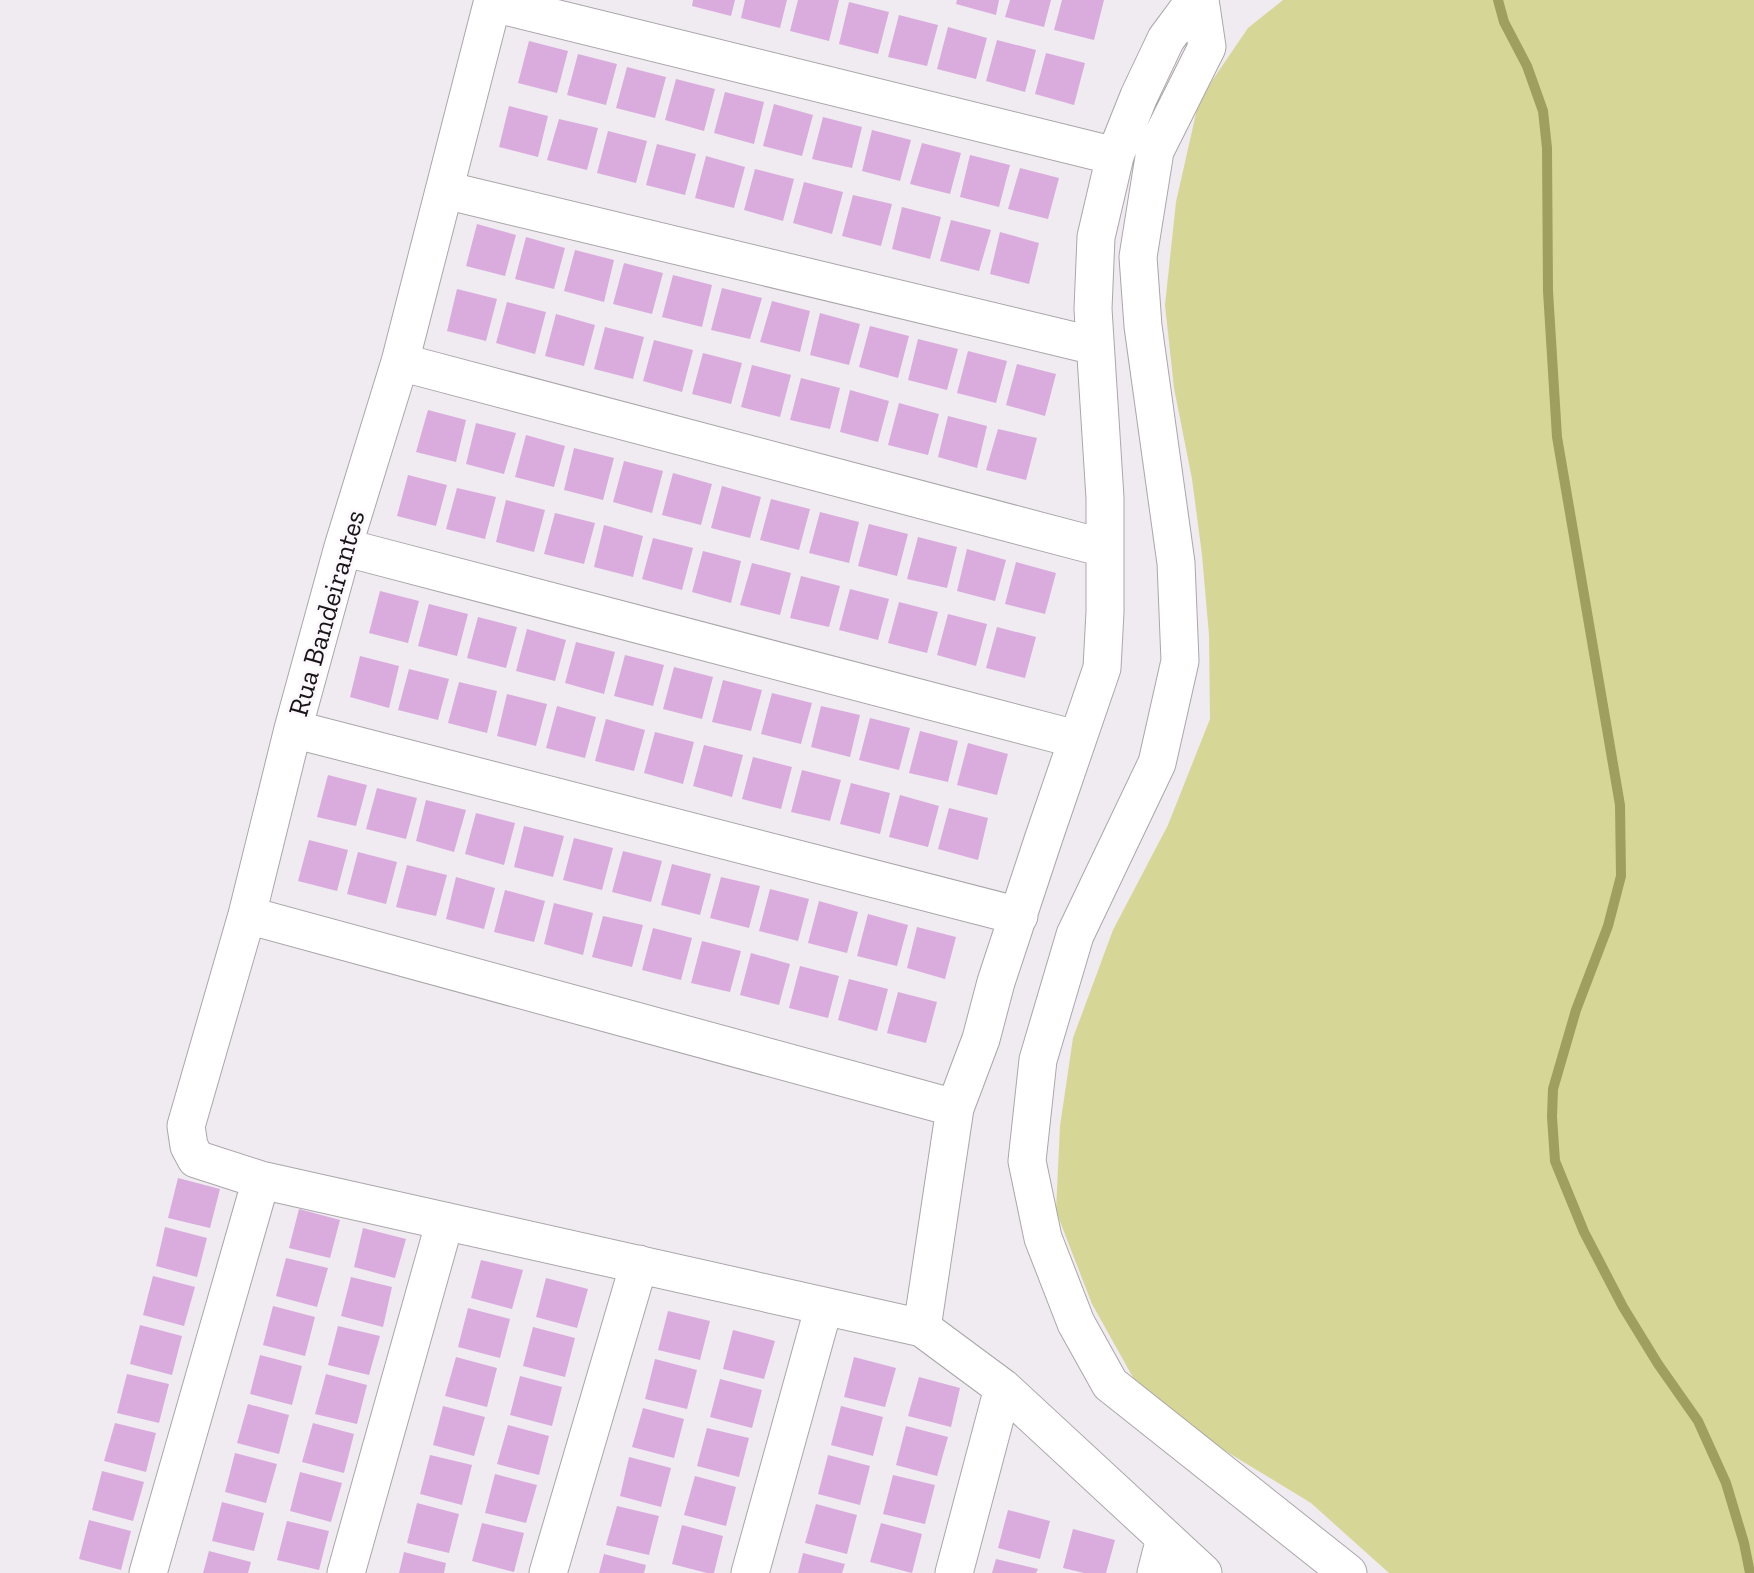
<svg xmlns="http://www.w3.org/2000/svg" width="1754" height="1573" font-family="'Zilla Slab',serif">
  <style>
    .green { fill: #d6d697 }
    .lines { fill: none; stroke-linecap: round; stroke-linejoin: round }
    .stream { stroke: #9f9f5f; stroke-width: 10 }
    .building { fill: #daacde }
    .minor-casing { stroke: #aaa6aa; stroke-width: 39 }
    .minor { stroke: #fff; stroke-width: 37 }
    .labels { text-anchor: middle; stroke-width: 6; stroke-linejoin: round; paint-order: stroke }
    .street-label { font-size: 28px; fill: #171517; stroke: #fdf8fd }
  </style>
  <rect width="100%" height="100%" fill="#efebf0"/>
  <!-- green -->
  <path class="green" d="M1283,0H1754V1573H1389L1311,1503L1214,1444L1135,1381L1092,1304L1056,1211L1060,1126L1073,1038L1113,930L1168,825L1210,719L1209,635L1202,555L1192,479L1174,388L1165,305L1176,202L1199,100L1248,28Z"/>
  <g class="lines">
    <!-- stream -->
    <path class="stream" d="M1498,0L1504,22L1527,66L1543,111L1547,148L1548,291L1557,437L1620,805L1621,876L1608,926L1576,1010L1553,1089L1552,1117L1555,1161L1584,1232L1623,1307L1658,1364L1698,1421L1726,1483L1744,1543L1750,1573"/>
  </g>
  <!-- building -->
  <path class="building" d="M693,0H735L731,16L692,6Z
    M745,0H787L780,28L741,18Z
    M798,0H839L829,41L790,31Z
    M957,0H999L996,15L956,4Z
    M1010,0H1051L1044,27L1005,17Z
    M1062,0H1104L1094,40L1054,30Z
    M849,2L889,12L878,54L839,44Z
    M899,15L938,25L927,66L888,57Z
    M948,27L987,38L976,79L937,69Z
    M997,40L1036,50L1025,92L986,81Z
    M529,41L568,51L557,93L518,83Z
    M1046,53L1085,63L1074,105L1035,94Z
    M578,54L617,64L606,105L567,95Z
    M627,67L666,77L655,118L616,108Z
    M676,79L715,89L704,131L665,120Z
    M725,92L764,102L754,144L714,133Z
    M774,104L813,115L802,156L763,146Z
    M509,106L548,116L538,157L499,147Z
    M823,117L862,127L852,168L812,159Z
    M559,119L598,128L587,170L547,160Z
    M872,130L911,140L900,181L862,171Z
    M608,131L647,141L636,183L597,173Z
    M922,143L961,153L950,194L910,184Z
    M657,144L696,154L685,195L646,185Z
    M970,155L1010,165L999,207L960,197Z
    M706,156L745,167L734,208L695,198Z
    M1020,168L1059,178L1048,219L1008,209Z
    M755,169L794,179L783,221L744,210Z
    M804,182L843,192L832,234L793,223Z
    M853,195L892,204L881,246L842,236Z
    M902,207L941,217L930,259L892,249Z
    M951,220L991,230L979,271L940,261Z
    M477,224L516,235L505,276L466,266Z
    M1000,232L1039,243L1029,284L990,274Z
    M526,237L565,248L554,289L515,279Z
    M575,250L614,260L604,302L564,291Z
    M624,263L663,273L652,314L613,304Z
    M673,275L712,285L702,327L662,317Z
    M722,288L762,298L750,339L711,330Z
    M457,289L497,299L486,341L447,331Z
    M772,301L810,311L800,352L760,342Z
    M507,302L546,312L535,354L496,343Z
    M820,313L860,324L849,365L810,355Z
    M556,314L595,325L584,366L545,356Z
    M870,326L909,336L898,378L859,367Z
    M605,327L644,337L633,379L594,369Z
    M918,339L958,349L947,390L908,380Z
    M654,340L693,350L682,392L643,381Z
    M968,351L1007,361L996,403L957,393Z
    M703,353L742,363L731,404L692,394Z
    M1017,364L1056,374L1045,416L1006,405Z
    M752,365L791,375L780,417L741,407Z
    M801,378L840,388L830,429L790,420Z
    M850,390L889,401L878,442L840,432Z
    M899,403L939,414L928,455L888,445Z
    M428,410L466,420L456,462L416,452Z
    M948,416L987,426L977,468L938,457Z
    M476,423L516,433L504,474L466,464Z
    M998,429L1037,438L1026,480L986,470Z
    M526,435L565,446L554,487L515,477Z
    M574,448L614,458L603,500L564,490Z
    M624,461L663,471L652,513L613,502Z
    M673,473L712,484L701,525L662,515Z
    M408,475L447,485L436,526L397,516Z
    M722,486L761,497L750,538L711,528Z
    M457,488L496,497L485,539L446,529Z
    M771,499L810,509L799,550L760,540Z
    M506,500L545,510L534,552L496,542Z
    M820,512L859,522L849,563L809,553Z
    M555,513L595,523L584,564L544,554Z
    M869,524L908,534L897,576L858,566Z
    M604,525L643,536L633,577L594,567Z
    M918,537L957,547L947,588L907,579Z
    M653,538L693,548L682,590L642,579Z
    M967,549L1006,560L995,601L957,591Z
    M703,551L741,561L731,603L692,592Z
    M1016,562L1056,573L1045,614L1005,604Z
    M752,563L791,573L780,615L740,605Z
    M801,576L840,586L829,627L790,618Z
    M850,589L889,599L878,640L839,630Z
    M380,591L419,601L408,643L369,633Z
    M899,602L938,612L927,653L888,643Z
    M429,604L468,614L457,656L418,646Z
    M948,614L987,624L976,666L937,655Z
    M478,617L517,627L506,668L467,658Z
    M997,627L1036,637L1025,678L986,668Z
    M527,629L566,640L555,681L516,671Z
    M576,642L615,652L604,694L565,683Z
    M625,655L664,665L653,706L614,696Z
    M360,656L399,666L389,708L350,697Z
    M674,667L713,677L702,719L663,709Z
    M409,669L449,679L438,720L398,710Z
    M723,680L762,690L751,731L712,722Z
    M459,682L497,691L487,733L448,723Z
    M772,693L812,703L801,744L761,734Z
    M507,694L547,704L536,746L497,736Z
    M557,706L596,717L585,758L546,748Z
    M821,706L860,715L850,757L811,747Z
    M870,718L910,728L899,770L859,760Z
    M606,719L645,730L634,771L595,761Z
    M920,731L958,741L948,782L909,773Z
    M655,732L694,742L683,784L644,773Z
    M968,743L1008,754L997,795L957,785Z
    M704,745L743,755L732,797L693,786Z
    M753,757L792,767L781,809L742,799Z
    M802,770L841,780L830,821L791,812Z
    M328,775L367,785L356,826L317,817Z
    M851,783L890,793L880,834L840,824Z
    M377,788L417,798L406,839L366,829Z
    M900,795L939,806L928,847L889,837Z
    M426,800L466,810L454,852L416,841Z
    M949,808L988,818L978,860L938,849Z
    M476,813L515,823L504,865L465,854Z
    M524,826L564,836L553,877L514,867Z
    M574,838L613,848L602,890L563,880Z
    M309,840L348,850L337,891L298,881Z
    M623,851L662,861L651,902L612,892Z
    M358,852L397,862L386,904L347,894Z
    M672,864L711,874L700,915L661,905Z
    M407,865L447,875L436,916L396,907Z
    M456,877L495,888L484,929L446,919Z
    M721,877L760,886L749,928L710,918Z
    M770,889L809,899L798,941L759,931Z
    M505,890L545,901L534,942L494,932Z
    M819,901L858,912L847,953L808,943Z
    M554,903L593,913L583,955L544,944Z
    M868,914L908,925L897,966L857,956Z
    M603,916L643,925L632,967L592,957Z
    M917,927L956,937L945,979L907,968Z
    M653,928L692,938L681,980L642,970Z
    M702,941L741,951L730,992L691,983Z
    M751,953L790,964L779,1005L740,995Z
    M800,966L839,976L828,1018L789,1008Z
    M849,979L888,989L877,1031L838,1020Z
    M898,992L937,1002L926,1043L887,1033Z
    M178,1178L220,1189L210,1228L168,1218Z
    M299,1209L340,1220L330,1258L289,1248Z
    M165,1227L207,1238L197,1277L156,1266Z
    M363,1228L406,1239L395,1278L354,1267Z
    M286,1258L328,1268L317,1307L276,1296Z
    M481,1260L523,1270L512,1309L471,1298Z
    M153,1276L195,1287L184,1326L143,1315Z
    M351,1277L392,1287L383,1327L341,1316Z
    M546,1278L588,1289L577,1328L536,1317Z
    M273,1306L315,1317L305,1356L263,1345Z
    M468,1308L510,1319L500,1358L458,1347Z
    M668,1311L710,1321L700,1360L658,1350Z
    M140,1325L182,1336L172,1375L130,1364Z
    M338,1326L380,1336L369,1375L328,1365Z
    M533,1327L575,1338L565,1377L523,1366Z
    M733,1330L775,1341L764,1379L723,1369Z
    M260,1355L302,1366L292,1405L250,1394Z
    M456,1357L497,1368L487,1407L445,1396Z
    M854,1357L896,1368L885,1407L844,1397Z
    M655,1359L697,1370L687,1409L645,1399Z
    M127,1374L169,1384L159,1423L117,1413Z
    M326,1374L367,1385L357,1424L315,1414Z
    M520,1376L562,1387L552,1426L510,1415Z
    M919,1377L960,1388L951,1427L908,1416Z
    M720,1379L762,1390L752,1428L710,1417Z
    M248,1404L289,1415L279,1454L237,1443Z
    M443,1406L485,1417L474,1456L433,1445Z
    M841,1406L883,1417L873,1456L831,1445Z
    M643,1408L684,1419L674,1458L632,1447Z
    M115,1423L156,1433L146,1472L104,1461Z
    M313,1423L354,1434L344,1473L302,1462Z
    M508,1425L549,1436L539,1475L497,1464Z
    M906,1426L948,1437L937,1476L896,1465Z
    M707,1428L749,1438L739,1477L697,1466Z
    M235,1453L277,1464L266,1503L225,1492Z
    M430,1455L472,1465L462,1505L420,1494Z
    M828,1455L870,1466L860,1505L818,1494Z
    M629,1457L671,1468L661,1507L620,1496Z
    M102,1471L144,1482L133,1521L92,1510Z
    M300,1472L342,1483L331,1522L290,1511Z
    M495,1474L537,1485L526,1523L485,1513Z
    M893,1475L935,1485L925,1524L883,1514Z
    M695,1476L736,1487L726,1526L684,1515Z
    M222,1502L264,1513L254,1551L212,1541Z
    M417,1503L459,1514L449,1553L407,1543Z
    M816,1504L857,1515L847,1554L805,1543Z
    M617,1506L659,1516L649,1555L606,1545Z
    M1008,1510L1050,1521L1040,1559L998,1548Z
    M89,1520L131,1531L121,1570L79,1559Z
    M287,1521L329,1531L319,1570L277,1560Z
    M482,1523L524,1533L514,1572L472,1561Z
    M881,1523L922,1534L912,1573L870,1562Z
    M682,1525L723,1536L714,1573H707L672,1564Z
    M1073,1529L1115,1540L1106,1573H1084L1063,1568Z
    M209,1551L251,1562L248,1573H203Z
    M404,1552L446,1563L444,1573H399Z
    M803,1553L845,1564L842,1573H798Z
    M604,1554L646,1565L644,1573H599Z
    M996,1559L1038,1569L1036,1573H992Z"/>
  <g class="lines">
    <!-- minor casing -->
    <g class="minor-casing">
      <path id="minor" d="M493,0L400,362L343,547L293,729L247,915L186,1126L189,1146L196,1159L261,1180L922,1328L1003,1388L1203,1573
        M1200,0L1207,47L1155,151L1138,257L1143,326L1176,563L1180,661L1157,763L1075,935L1038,1060L1027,1161L1043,1238L1076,1323L1110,1384L1348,1573
        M493,3L1115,156
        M445,190L1095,346
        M400,362L1104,548
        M343,547L1076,739
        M293,729L1019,916
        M247,915L955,1108
        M922,1328L955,1108L981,1039L996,982L1043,840L1102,668L1105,612V498L1093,309L1096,237L1115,156L1139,96L1166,39L1195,0
        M148,1573L261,1180
        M346,1573L445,1221
        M548,1573L639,1264
        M750,1573L824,1306
        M954,1573L1003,1388
        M1156,1573L1165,1538"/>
    </g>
    <!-- minor -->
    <use href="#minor" class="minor"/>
  </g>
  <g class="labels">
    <!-- street labels -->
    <g class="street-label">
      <text transform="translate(326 613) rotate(-74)" y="10">Rua Bandeirantes</text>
    </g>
  </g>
</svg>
